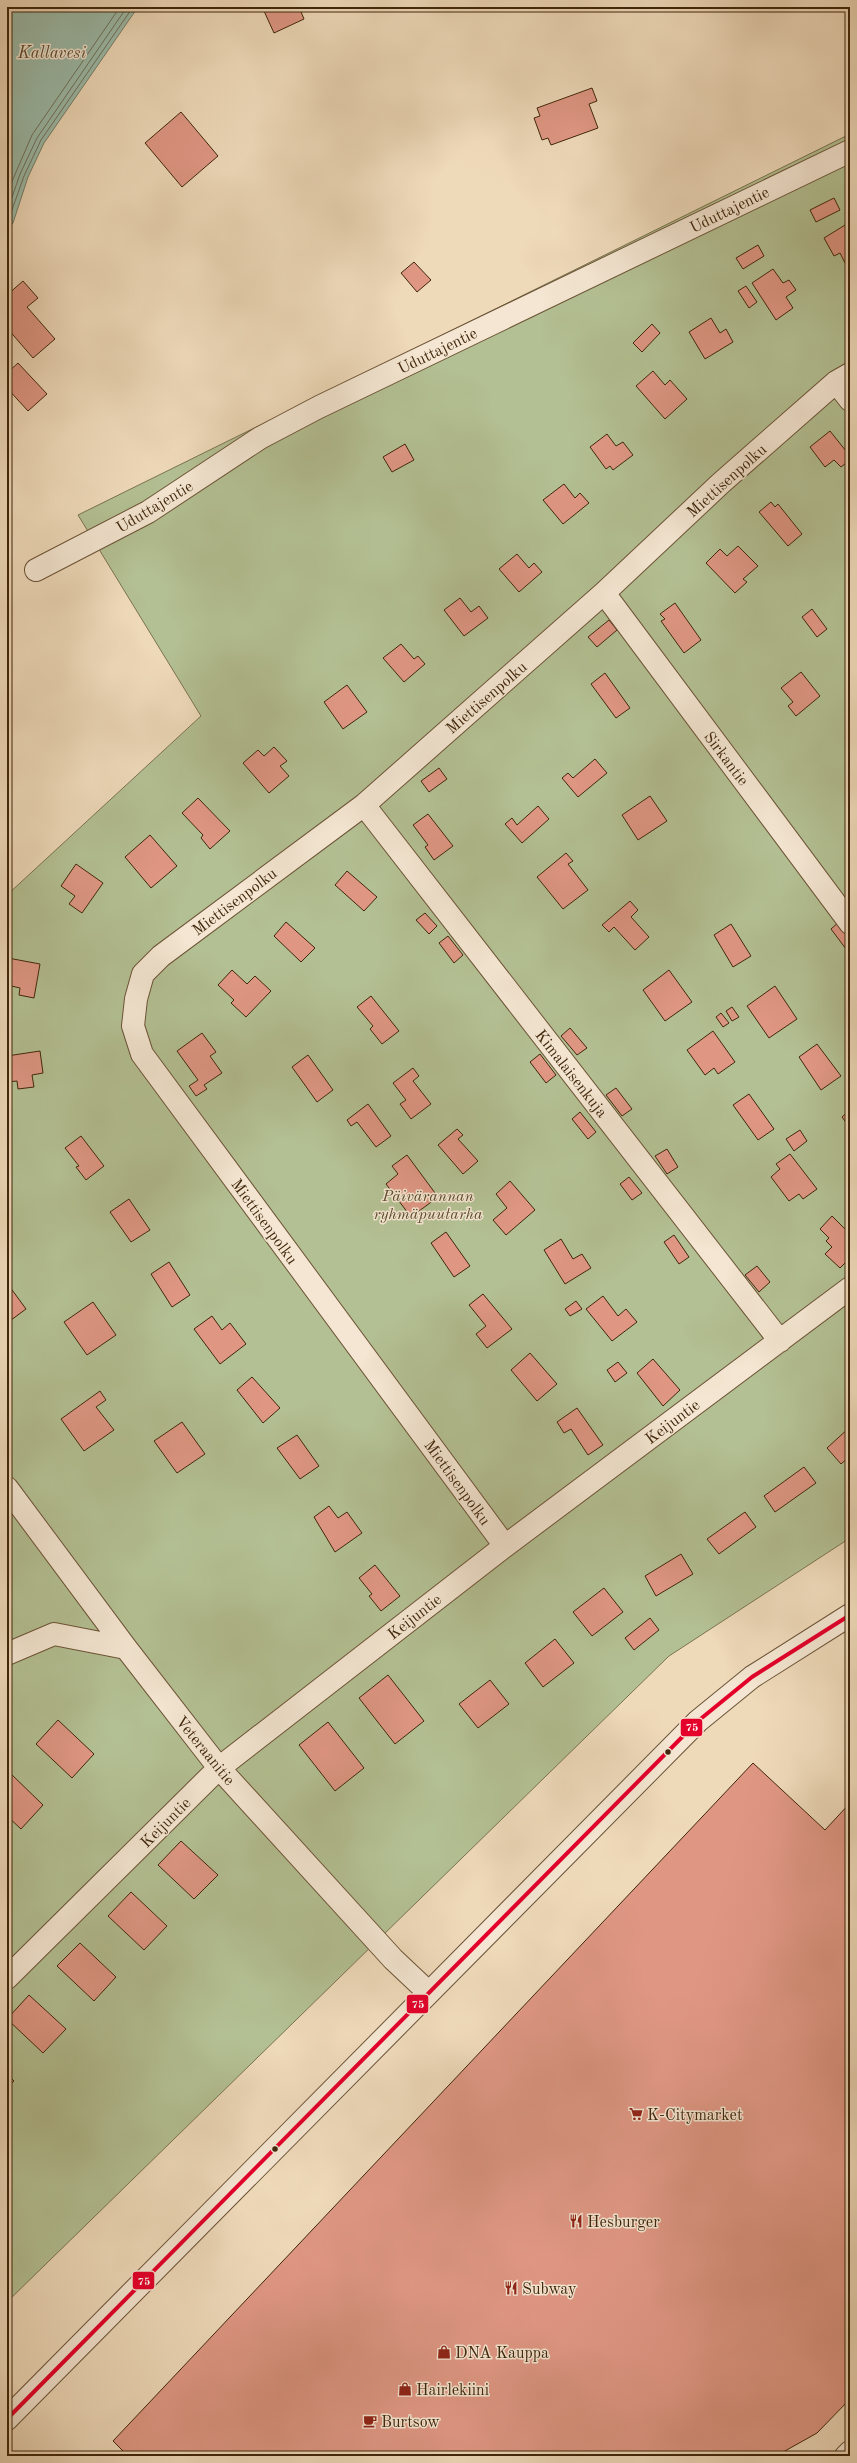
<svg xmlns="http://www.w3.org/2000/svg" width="857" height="2463" font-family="'Old Standard TT',serif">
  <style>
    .green { fill: #b3c093; stroke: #7a734f }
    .water { fill: #9bbba9; stroke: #777f6a }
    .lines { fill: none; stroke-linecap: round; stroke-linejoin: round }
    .shore { stroke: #6e705a; stroke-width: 1 }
    .building { fill: #df9784; stroke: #40260b }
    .minor-casing { stroke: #6c5336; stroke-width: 24 }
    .minor { stroke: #f4e6d2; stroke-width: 22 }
    .bus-1-casing { stroke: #f4e6d2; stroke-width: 7 }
    .bus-1 { stroke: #e4002b; stroke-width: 4 }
    .bus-dot { fill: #40260b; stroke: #f4e6d2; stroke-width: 1.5 }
    .labels { text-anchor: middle; stroke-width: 3; stroke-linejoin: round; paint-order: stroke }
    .street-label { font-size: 16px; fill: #40260b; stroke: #f4e6d2 }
    .park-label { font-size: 16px; font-style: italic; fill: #5d4c2d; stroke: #f4e6d2 }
    .poi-label { font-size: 16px; fill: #40260b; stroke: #f4e6d2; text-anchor: start }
    .water-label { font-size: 17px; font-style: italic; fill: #574b32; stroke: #f4e6d2 }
    .line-badge { stroke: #f4e6d2; stroke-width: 1.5 }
    .badge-label { font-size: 11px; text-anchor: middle; font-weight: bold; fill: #fff }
  </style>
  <rect width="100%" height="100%" fill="#eed9b9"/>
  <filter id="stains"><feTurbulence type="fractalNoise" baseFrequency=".005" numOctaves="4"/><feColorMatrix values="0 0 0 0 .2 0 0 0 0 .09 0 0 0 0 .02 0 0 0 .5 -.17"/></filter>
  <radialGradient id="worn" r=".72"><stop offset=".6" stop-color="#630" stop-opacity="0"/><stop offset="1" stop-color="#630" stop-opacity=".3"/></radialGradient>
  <!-- green -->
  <path class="green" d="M850,134V1538L669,1656L7,2302V895L201,716L78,515Z"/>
  <!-- water -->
  <path class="water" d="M7,7H138L44,143L28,177L13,223L7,230Z"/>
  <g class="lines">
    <!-- shore -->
    <path class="shore" d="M7,193L32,135L120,7
      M7,212L20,174L37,138L127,7
      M7,224L24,176L41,140L133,7"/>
  </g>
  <!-- building -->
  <path class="building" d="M272,7H299L304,19L274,33L264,11Z
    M592,88L597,101L589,104L598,128L551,145L548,138L542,140L534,118L540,116L537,108Z
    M181,112L218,156L182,187L145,143Z
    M834,198L840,210L816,222L810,210Z
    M850,222V260L845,263L840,253L834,256L824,238Z
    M758,245L764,256L743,269L736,258Z
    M414,262L431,280L417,292L401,273Z
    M773,269L783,283L789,280L796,290L786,297L793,308L776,320L752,283Z
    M23,281L38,298L27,307L55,339L33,358L7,328V295Z
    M746,286L757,302L749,308L738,291Z
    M711,318L720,333L726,329L733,342L705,359L689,332Z
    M652,324L660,333L642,352L633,343Z
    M18,363L47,394L28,411L7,388V373Z
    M653,371L665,385L670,380L687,399L665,419L636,386Z
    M830,431L850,456V460L841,467L834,460L825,467L810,447Z
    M607,434L616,446L623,442L633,455L613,470L610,466L606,469L590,447Z
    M405,444L414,460L392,472L383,457Z
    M564,484L575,498L580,493L589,503L563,524L543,500Z
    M771,502L775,507L778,504L802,534L788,546L759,512Z
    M738,546L758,566L743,579L747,582L735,593L706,563L720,549L727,556Z
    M517,554L529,568L534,563L542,572L519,592L499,569Z
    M460,598L471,612L479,606L488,618L464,636L444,610Z
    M675,603L701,640L684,653L661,621L665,619L660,614Z
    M812,609L827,629L817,637L802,617Z
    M609,620L617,630L597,647L588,637Z
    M401,644L414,659L418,656L425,664L404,682L383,658Z
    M801,672L820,696L796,716L788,706L793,702L781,688Z
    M605,673L630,708L616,718L591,684Z
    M347,685L367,712L343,729L324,702Z
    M274,747L287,761L280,766L289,776L269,793L243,763L258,750L264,756Z
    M595,759L607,773L578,797L562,778L568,773L573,778Z
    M439,768L447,779L429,792L421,781Z
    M650,796L667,821L638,840L622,815Z
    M198,798L230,831L210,849L201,838L203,835L182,813Z
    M538,806L549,819L522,843L505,824L512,818L517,825Z
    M428,814L453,846L434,860L425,847L428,845L413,825Z
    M150,835L177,866L151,888L125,857Z
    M566,853L573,861L568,864L588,890L563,909L537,877Z
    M76,864L103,883L82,913L69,904L75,896L61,886Z
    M347,871L377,897L364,911L335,885Z
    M630,901L638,910L631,917L649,937L635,950L614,927L609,932L602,925Z
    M425,913L437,926L429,934L416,920Z
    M840,921L850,934V946L846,949L831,929Z
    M286,922L315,948L301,962L274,936Z
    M731,924L751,956L733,967L714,935Z
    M448,936L463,955L454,963L439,943Z
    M8,958L40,964L34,998L19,995L20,988L7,985Z
    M232,970L247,984L255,976L271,991L246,1017L231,1003L234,1000L218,985Z
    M669,970L692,1002L665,1021L643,990Z
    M775,986L797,1019L769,1038L747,1006Z
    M371,996L399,1031L382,1044L370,1029L373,1026L357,1007Z
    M732,1007L739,1017L732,1021L726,1011Z
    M721,1013L729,1023L723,1027L716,1017Z
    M570,1028L587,1048L577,1055L561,1036Z
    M713,1031L735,1062L718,1074L714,1068L705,1075L687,1050Z
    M202,1033L216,1052L210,1056L222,1073L204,1085L207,1089L196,1096L189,1086L198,1080L177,1051Z
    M817,1044L841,1076L821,1090L799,1057Z
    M40,1051L43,1073L32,1075L34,1087L18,1089L17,1081L7,1082V1056Z
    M540,1054L556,1075L546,1083L530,1062Z
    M308,1055L333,1090L317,1102L292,1067Z
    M413,1068L419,1076L413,1081L431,1104L411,1119L400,1104L406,1100L393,1083Z
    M616,1088L632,1109L622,1116L606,1095Z
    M749,1094L774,1129L758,1140L733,1105Z
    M368,1104L391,1136L376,1147L357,1122L351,1126L347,1120Z
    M850,1110V1128L842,1117Z
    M580,1112L596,1132L588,1139L572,1119Z
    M457,1129L463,1135L458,1139L478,1161L463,1174L438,1145Z
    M800,1130L807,1141L794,1151L786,1139Z
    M81,1136L104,1166L86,1180L76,1167L79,1166L65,1148Z
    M667,1149L678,1167L667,1174L655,1156Z
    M790,1154L817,1189L803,1199L799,1194L789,1201L771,1177L780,1169L776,1164Z
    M407,1155L438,1197L411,1217L386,1184L398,1174L392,1166Z
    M629,1177L642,1193L632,1200L620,1184Z
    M510,1181L535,1210L506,1235L493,1220L507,1208L496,1194Z
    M129,1199L150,1230L131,1242L110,1212Z
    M832,1216L850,1234V1258L840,1268L825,1254L832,1247L826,1241L829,1238L820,1229Z
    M446,1232L470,1266L454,1277L431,1243Z
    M674,1235L689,1257L679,1264L664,1242Z
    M561,1239L573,1259L582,1254L591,1268L565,1284L544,1250Z
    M169,1262L190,1295L172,1307L151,1274Z
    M757,1266L770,1282L759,1292L745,1275Z
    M7,1283L26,1309L7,1323Z
    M483,1294L512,1329L487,1348L476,1334L486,1326L469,1305Z
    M603,1296L618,1316L626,1309L637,1322L612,1341L586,1309Z
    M576,1301L582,1309L570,1316L565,1309Z
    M93,1302L116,1335L87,1355L64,1322Z
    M212,1316L222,1330L230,1323L246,1344L220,1364L194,1329Z
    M530,1353L557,1384L537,1401L511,1370Z
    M653,1359L680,1390L663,1406L637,1373Z
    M618,1362L627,1373L615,1382L607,1370Z
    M252,1377L280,1408L263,1423L237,1390Z
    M100,1391L106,1400L96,1407L114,1430L84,1451L61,1419Z
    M577,1408L603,1445L588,1455L571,1429L564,1433L557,1422Z
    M182,1422L205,1454L177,1473L154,1441Z
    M850,1427V1456L841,1464L827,1448Z
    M297,1435L319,1466L300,1479L277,1448Z
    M804,1467L816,1483L775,1512L764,1496Z
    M329,1506L338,1518L347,1512L362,1533L335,1552L314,1517Z
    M745,1512L756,1527L719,1554L707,1539Z
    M681,1554L693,1574L656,1596L645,1576Z
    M375,1565L400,1596L381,1611L369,1596L372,1594L359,1578Z
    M604,1588L623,1612L592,1636L573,1612Z
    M650,1618L659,1630L634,1650L625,1638Z
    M555,1639L574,1663L543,1687L525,1663Z
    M388,1675L424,1721L395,1744L359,1698Z
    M490,1680L509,1704L478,1728L459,1704Z
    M58,1720L94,1754L72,1778L36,1744Z
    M328,1722L364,1768L335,1791L299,1745Z
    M753,1763L825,1830L850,1803V2399L817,2433L776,2456H128L113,2441Z
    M7,1770L43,1805L21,1829L7,1816Z
    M181,1841L218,1875L194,1899L158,1865Z
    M131,1892L167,1926L144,1950L108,1916Z
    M80,1943L116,1977L94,2001L57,1966Z
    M29,1995L66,2029L43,2053L7,2019Z
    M7,2074L14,2081L7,2088Z"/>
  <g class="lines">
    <!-- minor casing -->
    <g class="minor-casing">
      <path id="minor" d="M836,382L850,400
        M36,570L148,512L260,438L319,407L850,151
        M604,593L850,923
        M364,805L780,1341
        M7,1488L126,1648L219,1768L393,1959L428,1992
        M505,1546L142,1054L133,1026L136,999L143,974L161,956L364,805L604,593L721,483L836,382L850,374
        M7,1654L54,1634L126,1648
        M7,1978L219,1768L505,1546L850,1288
        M7,2419L698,1721L752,1677L850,1615
        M846,2456L850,2452"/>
    </g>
    <!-- minor -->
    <use href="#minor" class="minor"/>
    <!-- bus-1 casing -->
    <g class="bus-1-casing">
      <path id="bus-1" d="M7,2419L698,1721L752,1677L850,1615"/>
    </g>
    <!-- bus-1 -->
    <use href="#bus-1" class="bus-1"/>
  </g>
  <!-- icons -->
  <defs>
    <g id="supermarket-bare" transform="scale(1.08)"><path d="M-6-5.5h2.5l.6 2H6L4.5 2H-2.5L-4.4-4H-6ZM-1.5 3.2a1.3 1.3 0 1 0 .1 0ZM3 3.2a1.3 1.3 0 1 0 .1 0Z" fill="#8f2418" stroke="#f4e6d2" stroke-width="2.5" paint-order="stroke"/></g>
    <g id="restaurant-bare" transform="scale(1.08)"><path d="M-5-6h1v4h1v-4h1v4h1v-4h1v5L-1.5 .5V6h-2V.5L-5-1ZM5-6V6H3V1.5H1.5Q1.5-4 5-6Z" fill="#8f2418" stroke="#f4e6d2" stroke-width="2.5" paint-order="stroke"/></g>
    <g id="shop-bare" transform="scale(1.08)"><path d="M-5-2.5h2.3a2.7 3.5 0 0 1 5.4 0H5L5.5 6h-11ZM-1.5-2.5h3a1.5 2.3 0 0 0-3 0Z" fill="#8f2418" stroke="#f4e6d2" stroke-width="2.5" paint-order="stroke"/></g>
    <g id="cafe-bare" transform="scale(1.08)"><path d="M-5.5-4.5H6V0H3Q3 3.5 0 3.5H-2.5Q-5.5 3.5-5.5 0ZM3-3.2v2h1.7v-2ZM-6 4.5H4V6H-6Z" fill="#8f2418" stroke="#f4e6d2" stroke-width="2.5" paint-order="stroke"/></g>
  </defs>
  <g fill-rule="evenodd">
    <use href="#supermarket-bare" x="636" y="2114"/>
    <use href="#restaurant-bare" x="576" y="2221"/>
    <use href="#restaurant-bare" x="511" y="2288"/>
    <use href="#shop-bare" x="444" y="2352"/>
    <use href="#shop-bare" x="405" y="2389"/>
    <use href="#cafe-bare" x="370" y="2421"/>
  </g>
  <!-- markers -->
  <g class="bus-dot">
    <circle cx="668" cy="1752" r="3.5"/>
    <circle cx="275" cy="2149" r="3.5"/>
  </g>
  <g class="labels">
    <!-- street labels -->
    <g class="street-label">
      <text transform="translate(729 209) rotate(-26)" y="6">Uduttajentie</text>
      <text transform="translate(437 350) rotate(-26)" y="6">Uduttajentie</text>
      <text transform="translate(726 480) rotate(-42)" y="6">Miettisenpolku</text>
      <text transform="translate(154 506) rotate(-31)" y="6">Uduttajentie</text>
      <text transform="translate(486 697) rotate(-41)" y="6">Miettisenpolku</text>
      <text transform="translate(727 758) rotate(53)" y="6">Sirkantie</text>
      <text transform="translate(234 901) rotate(-37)" y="6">Miettisenpolku</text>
      <text transform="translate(572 1073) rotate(52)" y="6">Kimalaisenkuja</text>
      <text transform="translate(265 1221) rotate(54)" y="6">Miettisenpolku</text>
      <text transform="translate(672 1421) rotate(-37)" y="6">Keijuntie</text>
      <text transform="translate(458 1482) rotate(54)" y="6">Miettisenpolku</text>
      <text transform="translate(414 1616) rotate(-38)" y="6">Keijuntie</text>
      <text transform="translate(206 1750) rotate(51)" y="6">Veteraanitie</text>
      <text transform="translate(165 1822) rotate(-45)" y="6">Keijuntie</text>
    </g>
    <!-- park labels -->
    <g class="park-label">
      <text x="428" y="1201">Päivärannan<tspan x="428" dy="18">ryhmäpuutarha</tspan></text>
    </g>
    <!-- poi labels -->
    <g class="poi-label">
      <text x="647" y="2120">K-Citymarket</text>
      <text x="587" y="2227">Hesburger</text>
      <text x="522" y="2294">Subway</text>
      <text x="455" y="2358">DNA Kauppa</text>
      <text x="416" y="2395">Hairlekiini</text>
      <text x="381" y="2427">Burtsow</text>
    </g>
    <!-- water labels -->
    <g class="water-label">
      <text x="52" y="58">Kallavesi</text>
    </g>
  </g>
  <g class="line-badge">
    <rect x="680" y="1718" width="23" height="19" rx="4" fill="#e4002b"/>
    <rect x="406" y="1994" width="23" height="20" rx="4" fill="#e4002b"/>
    <rect x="132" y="2271" width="23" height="19" rx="4" fill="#e4002b"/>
  </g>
  <g class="badge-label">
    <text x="692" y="1731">75</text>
    <text x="418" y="2008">75</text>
    <text x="144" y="2285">75</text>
  </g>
  <!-- margin -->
  <rect width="857" height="2463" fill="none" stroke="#eed9b9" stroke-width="24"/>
  <rect x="8" y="8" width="841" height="2447" fill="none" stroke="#40260b" stroke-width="2"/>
  <rect x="12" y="12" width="833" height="2439" fill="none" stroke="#40260b"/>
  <rect width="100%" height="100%" filter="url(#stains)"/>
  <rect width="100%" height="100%" fill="url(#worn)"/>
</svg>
